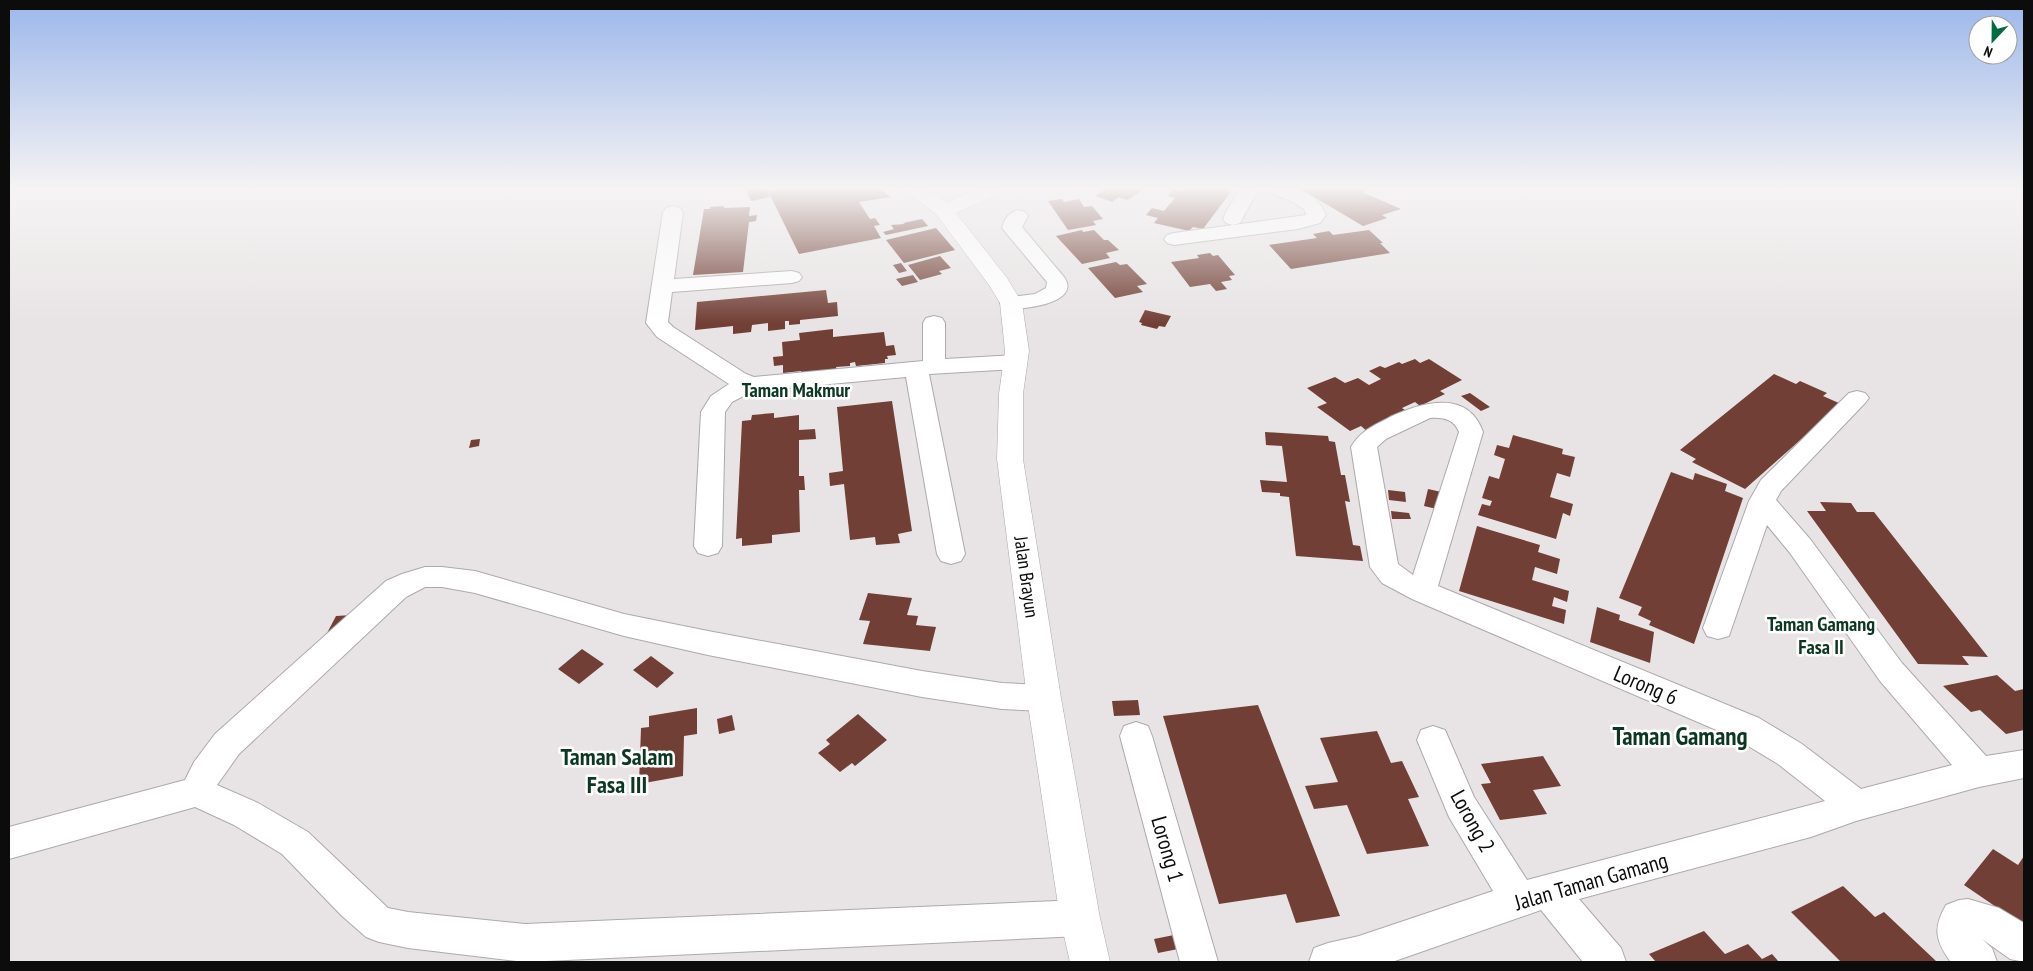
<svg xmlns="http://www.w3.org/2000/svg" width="2033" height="971" font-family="'PT Sans Narrow',sans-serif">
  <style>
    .building { fill: #713f35 }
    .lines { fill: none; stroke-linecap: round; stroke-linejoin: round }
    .minor-casing { stroke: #ada9aa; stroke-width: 2 }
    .tertiary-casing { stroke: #ada9aa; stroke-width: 1 }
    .secondary-casing { stroke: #ada9aa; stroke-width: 1 }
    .minor { fill: #fff; fill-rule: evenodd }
    .tertiary { fill: #fff; fill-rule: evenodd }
    .secondary { fill: #fff; fill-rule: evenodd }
    .labels { text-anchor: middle; stroke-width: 5; stroke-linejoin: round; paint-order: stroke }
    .street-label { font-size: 19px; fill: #0d0c0c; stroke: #fff }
    .neighbourhood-label { font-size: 20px; font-weight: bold; fill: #0c3722; stroke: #fff }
    .near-street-label { font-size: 22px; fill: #0d0c0c; stroke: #fff }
    .near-neighbourhood-label { font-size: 24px; font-weight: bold; fill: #0c3722; stroke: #fff }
    .near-quarter-label { font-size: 25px; font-weight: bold; fill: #0c3722; stroke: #fff }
  </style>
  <rect width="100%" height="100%" fill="#e8e4e5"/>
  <!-- building -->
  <path class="building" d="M756,188H766L770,197L751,201L746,190Z
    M780,188H878L891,197L859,202L870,219L875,218L880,225L874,226L881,238L799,254L768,191Z
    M1107,188H1146L1127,200L1119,197L1112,202L1096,196Z
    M1182,188H1226L1230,193L1203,229L1193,227L1189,231L1154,223L1158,218L1146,215L1152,208L1164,211L1175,198L1168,196L1174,189L1180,191Z
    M1299,188H1365L1368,190L1362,192L1401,209L1382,215L1387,218L1363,226Z
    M1062,199L1064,202L1079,199L1084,207L1092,206L1103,219L1093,221L1096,225L1068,230L1048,201Z
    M724,206V208L750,207L749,216L757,215L756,221L749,222L743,272L693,275L704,209H710V207Z
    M922,219L928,226L886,235L883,232L894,229L891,225L905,224L903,223Z
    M936,228L955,250L904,263L886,240Z
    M1082,230L1083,232L1094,230L1104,240H1108L1119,250L1106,253L1110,258L1082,264L1056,236Z
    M1369,230L1383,243H1380L1390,253L1291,269L1269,245L1317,238L1313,234L1329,231L1333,235Z
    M1210,253L1213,256L1218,255L1235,275L1229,276L1232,280L1221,282L1227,289L1216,291L1210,284L1190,287L1171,262L1199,258L1197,255Z
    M940,256L951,268L939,271L942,274L920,280L908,265Z
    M1116,262L1120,265L1127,264L1147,284L1137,286L1143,292L1115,298L1088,268Z
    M901,263L907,271L899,273L893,265Z
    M913,275L918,282L902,286L896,279Z
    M826,290L828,303L837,302L838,316L800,320V324L789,325V321H785V329L768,331V323L752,325L751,332L733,334V326L695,330L697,302Z
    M1145,310L1171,316L1165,327L1159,326L1157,329L1141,325L1142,323L1139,322Z
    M833,329V337L884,332L886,346L894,345L896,355L887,356L888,359H885V363L856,366L855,362L850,363V366L836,367L837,370L801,373V371L783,373V365L774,366L773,357L783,356L782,342L800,340L799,333Z
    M1415,359L1420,363L1429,359L1462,380L1440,391L1445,394L1420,406L1415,402L1402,408L1409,413L1368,432L1361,426L1350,431L1317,407L1327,403L1307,388L1335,377L1345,383L1358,378L1369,385L1381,379L1369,371L1380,366L1385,368L1399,362L1402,364Z
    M1774,374L1796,384L1800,381L1827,393L1823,396L1841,404L1745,489L1692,462L1696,459L1680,450Z
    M1470,393L1490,407L1481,411L1461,396Z
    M892,401L912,531L898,534L900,543L876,545L875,537L850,540L844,484L830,486L829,473L843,471L837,407Z
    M774,413V418L799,415V430L815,429L816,439L799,440V476H804L805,490H799L800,532L772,535V543L742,546V538L736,539L742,421L751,420L752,415Z
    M1265,432L1328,436L1329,441L1335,442L1341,475H1345L1350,502L1345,501L1353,545L1360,546L1363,561L1296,556L1289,497L1280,496V493L1262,492L1260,480L1287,482L1282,446L1266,445Z
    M1513,435L1563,449L1562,454L1575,457L1570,477L1557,473L1550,497L1573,504L1570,516L1563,513L1556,539L1478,515L1482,504L1490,506L1492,501L1482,498L1489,476L1499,479L1505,459L1494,455L1497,445L1509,448Z
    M480,439L479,446L469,448L471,440Z
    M1671,472L1693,480L1695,473L1727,484L1725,491L1743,498L1694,644L1649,625L1651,621L1638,615L1642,607L1619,598Z
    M1428,489L1446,493L1441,510L1424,506Z
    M1388,490L1405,492L1406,502L1389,500Z
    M1820,502L1851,503L1857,512H1874L1988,657L1962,656L1969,665L1918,664L1807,511H1826Z
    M1391,511L1409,513L1411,519H1392Z
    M1477,526L1540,545L1538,552L1560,559L1557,574L1535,567L1532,580L1569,591L1567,602L1554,597L1552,606L1566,610L1564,624L1459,591Z
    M868,593L912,598L907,615L918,616L916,625L936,627L930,651L863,644L870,621L859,620Z
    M1597,607L1620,615L1619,620L1654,632L1650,663L1590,642Z
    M352,615L325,637L336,616Z
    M582,649L604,664L579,684L558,669Z
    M651,656L674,673L657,688L633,670Z
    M1997,675L2015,691L2024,689V730L2006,734L1980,710L1971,712L1943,686Z
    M1138,700L1140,715L1114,716L1112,701Z
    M1258,705L1340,916L1296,923L1286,894L1219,904L1163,716Z
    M697,708V734L684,736L683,776L639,784L641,728L649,727V716Z
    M858,714L887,740L855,766L852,763L840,772L818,753L830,744L826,740Z
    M732,715L735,730L719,734L717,719Z
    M1377,731L1391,763L1402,761L1419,797L1408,799L1429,846L1367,854L1347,805L1314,809L1305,786L1338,782L1320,738Z
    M1543,756L1561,786L1533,790L1547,814L1500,820L1481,784L1491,783L1481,764Z
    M1993,849L2018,865L2024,856V926L1964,885Z
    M1843,886L1875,917L1884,912L1936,961L1841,962L1791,912Z
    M1704,931L1725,954L1748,944L1762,959L1772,954L1779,962H1656L1649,954Z
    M1174,935L1178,949L1158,953L1154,939Z"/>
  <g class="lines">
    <!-- minor casing -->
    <g class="minor-casing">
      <path id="minor" d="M1241,188H1259L1240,223L1233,225L1226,223L1223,219L1227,210Z
        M1266,188C1290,188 1315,188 1326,215L1320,223L1298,229L1174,245L1167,243L1164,239L1167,235L1174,233L1306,215L1304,209L1293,202L1268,192Z
        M673,206L680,208L683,212L674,279L792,271L799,273L802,277L799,281L792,283L672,292L668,322L673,327L746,374L754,377L923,361V323L926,318L934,316L942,318L945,323V359L1016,355L1024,357L1027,362L1024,367L1016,369L929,374L965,554L961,561L951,564L941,561L937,554L906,377L753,391L732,402L725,412L722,546L718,553L708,556L698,553L694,546L701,412L711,396L729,384L657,337L646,323L663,212L666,208Z
        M1018,210L1025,212L1028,216L1022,227L1064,277C1083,304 1019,311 1003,308L1000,303L1003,298L1035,294L1046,288L1047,282L1002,228C1005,218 1008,213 1018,210Z
        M1857,391L1865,393L1869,398L1865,403L1781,491L1776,500L1810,539L1902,663L1986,756L2024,750V778L1979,787L1856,821L1811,837L1579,899L1621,948L1626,962H1583L1541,910L1392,962H1309L1314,948L1328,943L1359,936L1493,891L1449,817L1417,740L1421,730L1433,726L1445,730L1474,797L1527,880L1825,801L1778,764L1735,738L1412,599L1382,583L1370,567L1351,447C1361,430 1374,426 1390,417C1422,402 1468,389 1483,432L1438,586L1759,718L1802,744L1861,789L1952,765L1880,681L1790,553L1767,525L1729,636L1718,639L1707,636L1703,628L1749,501L1761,480L1849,393ZM1430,418C1443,417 1454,419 1459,432L1413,575L1398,564L1377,447L1386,439Z
        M425,567H442L475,571L624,614L708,631L922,671L1002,683L1044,685L1055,689L1060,698L1055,707L1044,711L1002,709L922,697L708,655L624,636L475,593L442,587H425L406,597L239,754L217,785L258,803L308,832L388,908L408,912L525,924L1080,900L1093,905L1099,918L1093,931L1080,936L525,962L408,948L379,942L366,937L341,915L282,854L234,825L195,807L9,859V827L185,780L194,762L215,734L386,581L402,574Z
        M1136,722L1148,726L1152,736L1218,962H1180L1120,736L1124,726Z
        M1968,899L1999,908L2024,923V962L2010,959L1982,939L1992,948L1997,962L1950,961C1935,940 1933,928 1946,905L1959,900Z"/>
    </g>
    <!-- tertiary casing -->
    <g class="tertiary-casing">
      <path id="tertiary" d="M902,188H925L944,200L954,211L951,215L944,217L937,215Z"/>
    </g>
    <!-- secondary casing -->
    <g class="secondary-casing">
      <path id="secondary" d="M978,188H1004L1002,192L956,213L1007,278L1022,303L1029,351L1023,394V459L1061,698L1100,918L1110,962H1070L1060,918L1027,698L997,459L999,394L1005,351L1000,303L989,285L934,211L937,207Z"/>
    </g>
    <!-- minor -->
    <use href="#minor" class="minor"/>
    <!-- tertiary -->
    <use href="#tertiary" class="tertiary"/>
    <!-- secondary -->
    <use href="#secondary" class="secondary"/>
  </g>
  <!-- sky -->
  <linearGradient id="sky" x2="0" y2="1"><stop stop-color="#9cb7eb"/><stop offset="0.58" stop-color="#f5f3f3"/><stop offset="1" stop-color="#f5f3f3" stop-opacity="0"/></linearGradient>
  <rect width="2033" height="324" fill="url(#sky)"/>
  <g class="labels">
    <!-- street labels -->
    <g class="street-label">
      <text transform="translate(1027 577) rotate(82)" y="7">Jalan Brayun</text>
    </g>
    <!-- neighbourhood labels -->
    <g class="neighbourhood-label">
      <text x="796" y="397">Taman Makmur</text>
      <text x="1821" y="631">Taman Gamang<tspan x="1821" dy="23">Fasa II</tspan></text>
    </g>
    <!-- near-street labels -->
    <g class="near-street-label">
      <text transform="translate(1646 685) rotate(23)" y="8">Lorong 6</text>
      <text transform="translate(1473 821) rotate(61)" y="8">Lorong 2</text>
      <text transform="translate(1168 849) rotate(74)" y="8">Lorong 1</text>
      <text transform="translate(1591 881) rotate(-16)" y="8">Jalan Taman Gamang</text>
    </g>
    <!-- near-neighbourhood labels -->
    <g class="near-neighbourhood-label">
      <text x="617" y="765">Taman Salam<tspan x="617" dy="28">Fasa III</tspan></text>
    </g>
    <!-- near-quarter labels -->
    <g class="near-quarter-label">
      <text x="1680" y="745">Taman Gamang</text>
    </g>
  </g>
  <!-- border -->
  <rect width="2033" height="971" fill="none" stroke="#0d0c0c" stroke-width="20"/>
  <!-- north arrow -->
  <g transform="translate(1993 40) rotate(202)"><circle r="24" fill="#ffffff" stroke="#9e9e9e"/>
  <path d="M0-4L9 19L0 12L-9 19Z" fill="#016b42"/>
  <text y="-8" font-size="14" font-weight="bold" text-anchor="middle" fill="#0d0c0c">N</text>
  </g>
</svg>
